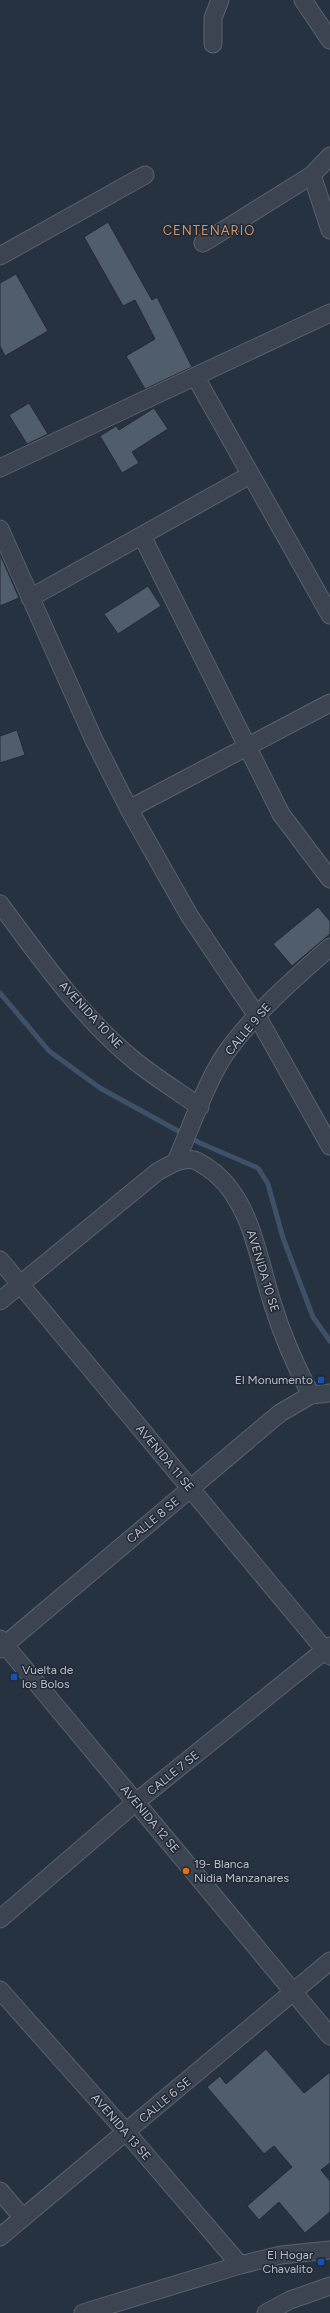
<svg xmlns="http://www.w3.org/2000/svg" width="330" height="2313" font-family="Figtree,sans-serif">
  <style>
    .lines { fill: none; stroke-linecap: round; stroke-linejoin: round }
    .stream { stroke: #3d5168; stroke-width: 5 }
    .building { fill: #505d6b; stroke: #222b37 }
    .minor-casing { stroke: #59626d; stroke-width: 19 }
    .minor { stroke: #3b4450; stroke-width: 17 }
    .transit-dot { fill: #1a4fb4; stroke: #202935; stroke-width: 1.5 }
    .food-dot { fill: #e8710a; stroke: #202935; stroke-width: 1.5 }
    .labels { text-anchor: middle; stroke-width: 3; stroke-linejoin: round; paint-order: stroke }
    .street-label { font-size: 12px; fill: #b8bfca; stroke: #202935 }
    .poi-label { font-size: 12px; fill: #b8bfca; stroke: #202935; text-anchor: end }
    .neighbourhood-label { font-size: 13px; letter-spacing: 1px; fill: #d1946b; stroke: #202935 }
  </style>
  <rect width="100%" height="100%" fill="#273240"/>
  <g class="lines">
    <!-- stream -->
    <path class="stream" d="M0,993L49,1051L100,1088L200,1143L258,1168L268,1184L283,1238L313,1317L330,1341"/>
  </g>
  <!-- building -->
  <path class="building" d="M108,222L152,300L157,297L192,367L145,389L126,356L155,339L135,300L123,306L84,237Z
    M16,274L48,331L5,356L0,346V283Z
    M29,403L48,434L27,444L9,415Z
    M154,408L168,429L132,452L139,463L122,473L100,436L116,426L119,430Z
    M0,554L19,598L0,606Z
    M148,586L161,606L118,634L104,614Z
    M17,730L25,755L0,763V736Z
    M318,907L330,921V934L292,966L273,944Z
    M266,2049L304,2093L330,2072V2163L321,2170L330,2181V2212L305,2233L279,2202L259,2220L247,2206L292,2167L274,2146L264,2154L207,2087L220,2076L226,2084Z"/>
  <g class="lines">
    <!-- minor casing -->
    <g class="minor-casing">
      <path id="minor" d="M303,0L330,40
        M213,44V18L220,0
        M330,156L312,175L330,230
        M203,243L312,175
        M0,256L145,175
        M195,376L330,615
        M0,468L330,313
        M0,529L94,740L129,809L189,915L257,1016L330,1146
        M142,536L281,814L330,879
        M30,598L250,475
        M129,809L330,703
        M0,904C39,957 84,1020 135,1061C156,1078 179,1092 200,1107
        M176,1161C191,1128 209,1073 231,1046C259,1009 295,978 330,947
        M0,1260L330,1656
        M0,1301L157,1172C168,1166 181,1157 194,1160C201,1162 209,1169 215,1173C252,1205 258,1258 272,1302C282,1335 295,1365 311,1395
        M0,1639L330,2036
        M0,1649L280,1413L311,1395L330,1393
        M0,1919L136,1802L330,1646
        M0,1990L127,2133L240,2265
        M0,2191L23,2218
        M0,2237L330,1961
        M83,2313L240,2265L281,2255L330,2250
        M266,2313L290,2300L330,2286"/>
    </g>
    <!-- minor -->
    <use href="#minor" class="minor"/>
  </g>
  <!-- markers -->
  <g class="transit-dot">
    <rect x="317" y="1376" width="8" height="8" rx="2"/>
    <rect x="10" y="1673" width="8" height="8" rx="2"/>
    <rect x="317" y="2258" width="8" height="8" rx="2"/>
  </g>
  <circle class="food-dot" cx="186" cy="1871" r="4"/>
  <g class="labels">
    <!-- street labels -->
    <g class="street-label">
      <text transform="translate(91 1015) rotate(47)" y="4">AVENIDA 10 NE</text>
      <text transform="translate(248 1029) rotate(-50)" y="4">CALLE 9 SE</text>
      <text transform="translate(263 1271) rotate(73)" y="4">AVENIDA 10 SE</text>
      <text transform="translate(165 1458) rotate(50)" y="4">AVENIDA 11 SE</text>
      <text transform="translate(153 1520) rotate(-40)" y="4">CALLE 8 SE</text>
      <text transform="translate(173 1773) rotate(-39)" y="4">CALLE 7 SE</text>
      <text transform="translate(150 1819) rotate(50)" y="4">AVENIDA 12 SE</text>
      <text transform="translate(165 2100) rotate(-40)" y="4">CALLE 6 SE</text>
      <text transform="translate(121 2127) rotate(49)" y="4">AVENIDA 13 SE</text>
    </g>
    <!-- poi labels -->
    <g class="poi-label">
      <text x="313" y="1384">El Monumento</text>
      <text x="22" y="1674" text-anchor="start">Vuelta de<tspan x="22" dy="14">los Bolos</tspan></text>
      <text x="194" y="1868" text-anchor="start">19- Blanca<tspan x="194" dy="14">Nidia Manzanares</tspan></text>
      <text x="313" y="2259">El Hogar<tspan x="313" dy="14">Chavalito</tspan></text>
    </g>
    <!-- neighbourhood labels -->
    <g class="neighbourhood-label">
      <text x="209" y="235">CENTENARIO</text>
    </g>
  </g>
</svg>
